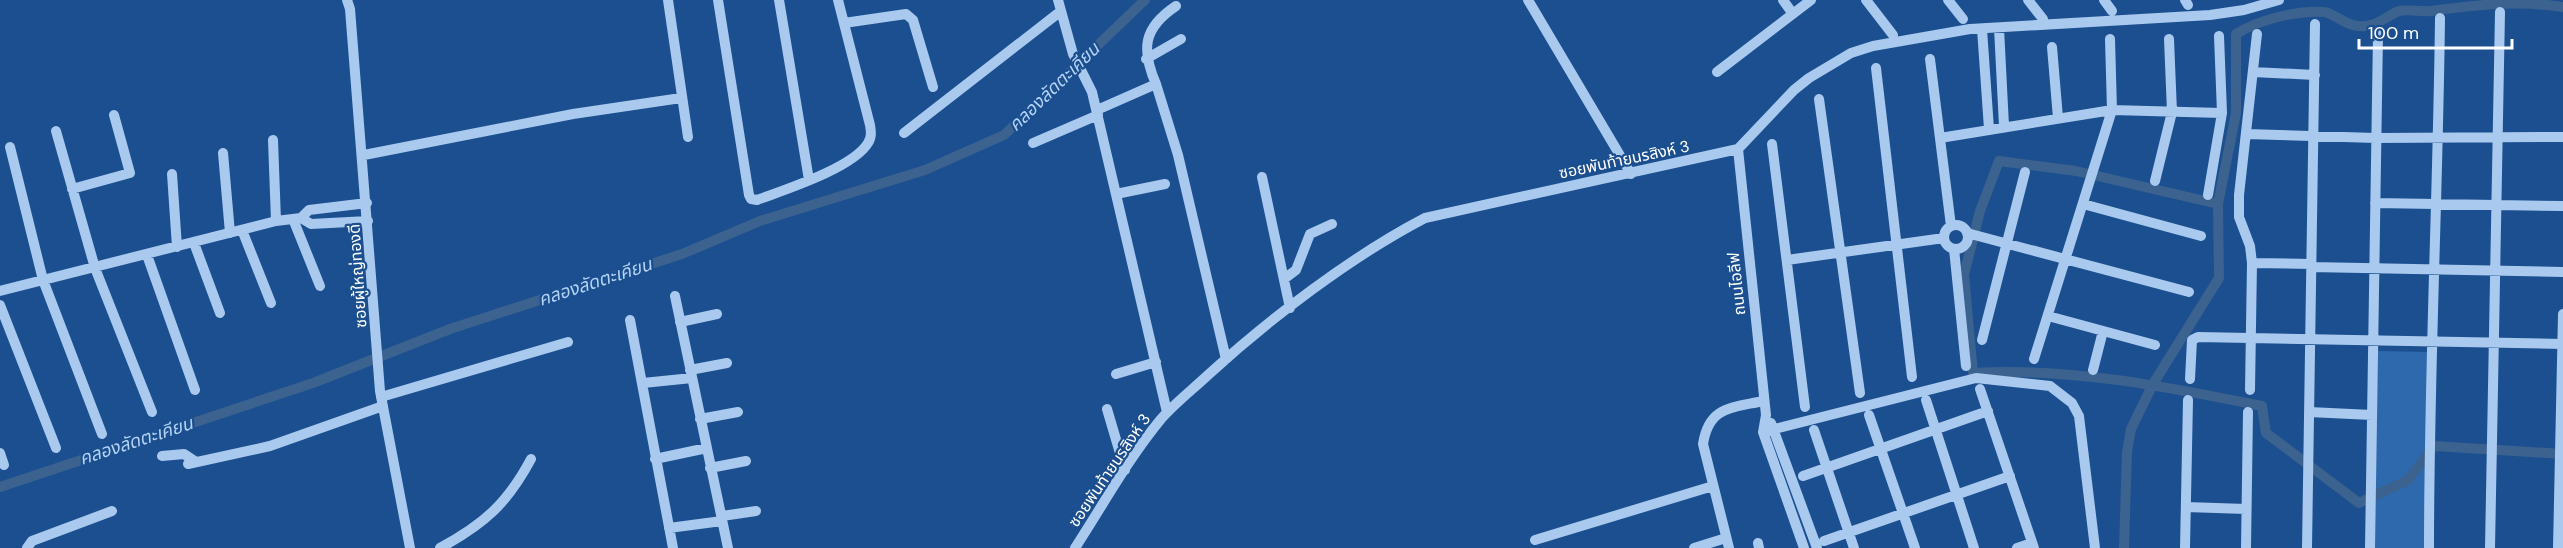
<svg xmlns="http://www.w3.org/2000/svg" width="2563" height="548" font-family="'DM Sans','Noto Sans Thai',sans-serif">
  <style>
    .green { fill: #2e69ad }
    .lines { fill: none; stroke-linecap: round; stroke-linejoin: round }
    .canal { stroke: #3c6290; stroke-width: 10 }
    .minor { stroke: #a9c9ee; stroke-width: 10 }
    .labels { text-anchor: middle; stroke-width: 4.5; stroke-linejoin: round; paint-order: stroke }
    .street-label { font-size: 16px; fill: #fff; stroke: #1b4f8f }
    .water-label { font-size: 18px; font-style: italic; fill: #b5d3f5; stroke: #1b4f8f }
  </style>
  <rect width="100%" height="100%" fill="#1b4f8f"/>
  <!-- green -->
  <path class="green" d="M2378,351L2429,352L2425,548H2373Z"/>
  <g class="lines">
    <!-- canal -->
    <path class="canal" d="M2218,204L2076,171L1999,161L1980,211L1964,275L1973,373C2069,367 2168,387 2262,406L2266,433L2359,503L2408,480L2434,446L2563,454
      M0,487L313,383L450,329L682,254L760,221L925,170L1004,135L1145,0
      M2124,548L2127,452L2131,429L2153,384L2219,278L2218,204L2236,113V34C2258,20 2297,10 2324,12C2335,13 2346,28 2366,26C2379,25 2388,15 2399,11C2409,9 2421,12 2431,11C2476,5 2518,0 2563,7"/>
    <!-- minor -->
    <path class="minor" d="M347,0L350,9L380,391L410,548
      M668,0L688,137
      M718,0L749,195L751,199L757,200C784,190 853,168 868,143C872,137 871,131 870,125L838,0
      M779,0L809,180
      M1058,0L1073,54L1092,92L1167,412
      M1528,0L1631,174
      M1783,0L1793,14
      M1866,0L1893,35
      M1948,0L1963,19
      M2028,0L2043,19
      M2104,0L2112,11
      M2185,0L2188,5
      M844,23L906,14L913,20L933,87
      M1999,28L2004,126
      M1982,29L1989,129
      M2052,47L2058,118
      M1146,59L1181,39
      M1930,59L1951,226
      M1876,68L1912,377
      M1717,72L1811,0
      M2253,72L2315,75
      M1156,84L1178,155L1226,359
      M1819,99L1860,393
      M1097,110L1156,84C1141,49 1143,28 1176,6
      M56,131L95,268L152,412
      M904,133L1061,11
      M2246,134L2376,138L2563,137
      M1940,138L2112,110L2222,113
      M273,140L276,221
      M1033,143L1098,115
      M1772,144L1805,407
      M10,147L43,280L102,434
      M1738,149L1766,415L1763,432L1804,548
      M223,153L230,233
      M364,155L573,114L681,98
      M172,174L177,247
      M1262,177L1290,308
      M2155,181L2172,112L2169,39
      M72,189L130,173L114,115
      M1116,194L1165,184
      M2208,195L2222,113L2219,36
      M367,203L309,210L301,218L311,224L368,221
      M2375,203L2563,206
      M2083,204L2201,236
      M293,219L320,286
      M1944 237a12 12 0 1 1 24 0a12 12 0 1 1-24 0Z
      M242,230L271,303
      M1967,233L2189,292
      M194,243L220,313
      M1954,249L1966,366
      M147,255L195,390
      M1787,260L1944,238
      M2252,263L2312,264
      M2311,267L2563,272
      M1284,279L1296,270L1310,234L1332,224
      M0,291L276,221L301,218
      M675,296L728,548
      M0,305L56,448
      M2048,316L2155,345
      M630,320L673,548
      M680,322L717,314
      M1982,340L2025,172
      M2034,359L2112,110L2110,39
      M690,370L727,363
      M2093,370L2103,331
      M1116,374L1156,362
      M2190,379L2192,340L2198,337L2562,344
      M643,383L692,378
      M1980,389L2034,548
      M2250,390L2252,263L2250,246L2239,217V195L2257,34
      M381,397L568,342
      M1926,400L1974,548
      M1107,409L1125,470
      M2309,412L2372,415
      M1869,415L1915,548
      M700,419L738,412
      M1771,423L1817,548
      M1814,430L1854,548
      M1763,432L1976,378L2050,386L2072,403L2079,416L2095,548
      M0,453L4,465
      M162,456L184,454L196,462
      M655,459L707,448
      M188,464L270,446L383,406
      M710,468L746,461
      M1803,476L1988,411
      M2186,507L2246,509
      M722,516L756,511
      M669,528L722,521
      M1535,540L1713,486
      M1824,541L2010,476
      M1758,543L1759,548
      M27,548L32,541L112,511
      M440,548C484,524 507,504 531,459
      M1075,548C1103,505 1128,459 1161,419C1175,403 1192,390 1208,375C1269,319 1352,256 1425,218L1738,149L1794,90L1809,78L1851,53L1873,46L1970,29L2210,15L2244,10L2279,0
      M1694,548L1726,538
      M1729,548L1703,444C1709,406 1732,408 1763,401
      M2017,548L2032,543
      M2185,548L2188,400
      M2246,548L2248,412
      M2307,548L2315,24
      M2370,548L2378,34
      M2429,548C2429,371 2438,195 2440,18
      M2490,548L2500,12
      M2558,548L2563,314"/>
  </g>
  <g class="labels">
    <!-- street labels -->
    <g class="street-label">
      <text transform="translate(1624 159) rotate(-12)" y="6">ซอยพันท้ายนรสิงห์ 3</text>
      <text transform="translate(357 276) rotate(-94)" y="6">ซอยผู้ใหญ่ทองดี</text>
      <text transform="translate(1736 284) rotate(-96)" y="6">ถนนไอลีฟ</text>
      <text transform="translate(1109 470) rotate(-56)" y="6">ซอยพันท้ายนรสิงห์ 3</text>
    </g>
    <!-- water labels -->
    <g class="water-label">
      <text transform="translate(1054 87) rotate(-44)" y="6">คลองลัดตะเคียน</text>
      <text transform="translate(595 282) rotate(-18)" y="6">คลองลัดตะเคียน</text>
      <text transform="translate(136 441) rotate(-18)" y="6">คลองลัดตะเคียน</text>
    </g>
  </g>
  <!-- scale -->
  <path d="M2359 39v9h153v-9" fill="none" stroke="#ffffff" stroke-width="3"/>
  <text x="2368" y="39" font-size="18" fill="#ffffff" stroke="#1b4f8f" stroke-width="4.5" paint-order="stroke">100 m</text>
</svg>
